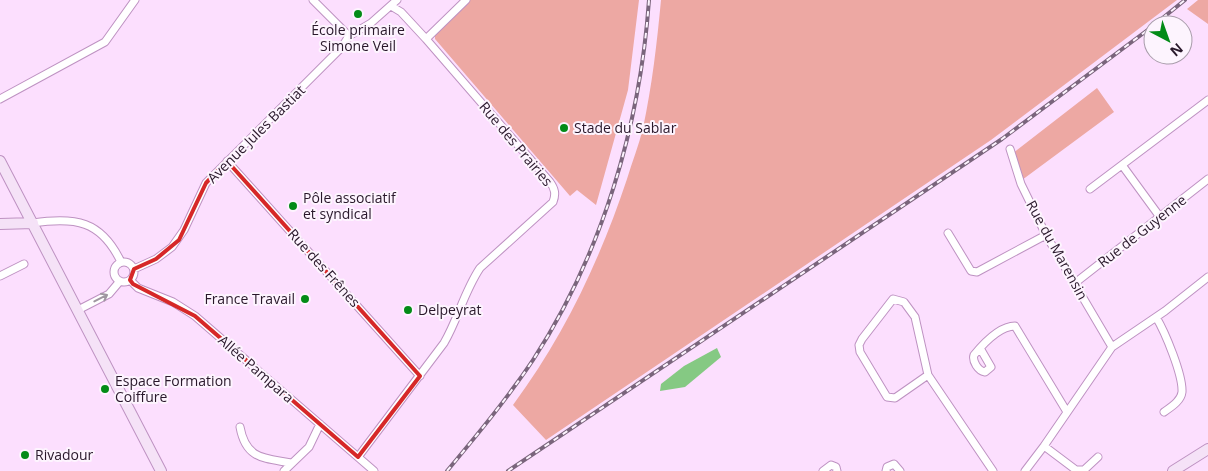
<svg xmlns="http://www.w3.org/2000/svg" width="1208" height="471" font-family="'Open Sans',sans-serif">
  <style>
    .green { fill: #eda8a3 }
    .water { fill: #85c983 }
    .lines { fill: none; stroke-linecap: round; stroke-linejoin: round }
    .minor-casing { stroke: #be92c2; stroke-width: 9 }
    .secondary-casing { stroke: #be92c2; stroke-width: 12 }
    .minor { stroke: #fff; stroke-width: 7 }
    .secondary { stroke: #f5e2f7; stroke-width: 10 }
    .rail-casing { stroke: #7a657c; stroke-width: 4 }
    .rail { stroke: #fdf4fe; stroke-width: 2; stroke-dasharray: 5.5; stroke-linecap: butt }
    .oneway { stroke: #9f97a0 }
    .marked { fill: none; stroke: #d62828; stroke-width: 4; stroke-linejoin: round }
    .poi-dot { fill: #038b17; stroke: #fdf4fe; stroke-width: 2 }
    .labels { text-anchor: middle; stroke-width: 4; stroke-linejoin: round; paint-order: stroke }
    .poi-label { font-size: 14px; fill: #29182b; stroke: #fdf4fe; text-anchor: start }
    .street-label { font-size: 14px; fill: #29182b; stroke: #fdf4fe }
  </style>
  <rect width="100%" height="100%" fill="#fcdffe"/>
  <!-- green -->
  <path class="green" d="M470,0H639L628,90L596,205L577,190L570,196L435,39V35Z
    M661,0H1177L991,140L546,440L513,405C564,336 600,260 627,179C632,162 639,145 643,128C652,86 657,43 661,0Z
    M1198,0H1208V24L1187,9Z
    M1097,88L1114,112L1022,180L1013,153Z"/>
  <!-- water -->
  <path class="water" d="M717,348L721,357L685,387L660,391L661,384L684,366Z"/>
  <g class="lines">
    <!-- minor casing -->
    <g class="minor-casing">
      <path id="minor" d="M313,0L349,36
        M349,36L371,23L397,0
        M426,39L466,0
        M0,99L105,42L135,0
        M1010,149L1021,184L1046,235L1112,347
        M227,161L420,376
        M1122,165L1160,217
        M1090,189L1208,100
        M33,223C75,217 101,220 121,262
        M948,233L971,271L977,272L1046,235
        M114 272a10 10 0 1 1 20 0a10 10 0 1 1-20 0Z
        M134,269L156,259L172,247L184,230L206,183L342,47L349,36
        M0,276L24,264
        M130,280L138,288L173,302L195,316L374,471
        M1075,283L1208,179
        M78,310L109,294L120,281
        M1156,317C1165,332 1183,375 1182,392C1181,401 1171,407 1164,412
        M980,348L991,367L985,372C978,371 972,361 974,355C983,344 1000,326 1015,326L1067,412
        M928,375L895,398L887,397L860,352L859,345L862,339L893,299L904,302L915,317L928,375L993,471
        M240,427C246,460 265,458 291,463
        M1044,446L1076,470H1084L1098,457
        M358,457L444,343C458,319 464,292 480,268L553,202C556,194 555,189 550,182L426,39L401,12L391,6
        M284,471L309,447L320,424
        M823,471L831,465L836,467L837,471
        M886,471L887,467L894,464L900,471
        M1025,471L1044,446L1112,347L1165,311L1208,277"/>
    </g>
    <!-- secondary casing -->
    <g class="secondary-casing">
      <path id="secondary" d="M0,161L161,471
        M0,224L33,223
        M1173,471L1208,449"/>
    </g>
    <!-- minor -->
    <use href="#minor" class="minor"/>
    <!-- secondary -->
    <use href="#secondary" class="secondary"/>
    <!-- rail casing -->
    <g class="rail-casing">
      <path id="rail" d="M1154,25L1185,0
        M447,471C477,435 507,399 533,360C602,254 640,126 649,0
        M508,471L1002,139L1153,26"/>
    </g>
    <!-- rail -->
    <use href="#rail" class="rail"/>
  </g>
  <!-- one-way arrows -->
  <defs><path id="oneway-shaft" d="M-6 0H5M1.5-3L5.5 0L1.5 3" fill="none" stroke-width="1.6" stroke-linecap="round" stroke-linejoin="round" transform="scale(1.25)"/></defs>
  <use class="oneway" href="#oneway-shaft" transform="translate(101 298) rotate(-27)"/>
  <!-- marked area -->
  <path class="marked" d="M227,161L420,376L358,457L195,316L133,284L130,280L134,269L156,259L179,240L206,183Z"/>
  <!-- markers -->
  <g class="poi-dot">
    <circle cx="358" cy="14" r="5"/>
    <circle cx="564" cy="128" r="5"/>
    <circle cx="293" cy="206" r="5"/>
    <circle cx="305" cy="299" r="5"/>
    <circle cx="408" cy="310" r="5"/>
    <circle cx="105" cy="389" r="5"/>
    <circle cx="25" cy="455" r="5"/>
  </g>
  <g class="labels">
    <!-- poi labels -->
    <g class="poi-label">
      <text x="358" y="35" text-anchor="middle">École primaire<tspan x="358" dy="16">Simone Veil</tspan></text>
      <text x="574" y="133">Stade du Sablar</text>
      <text x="303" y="203">Pôle associatif<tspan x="303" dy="16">et syndical</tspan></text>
      <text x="295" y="304" text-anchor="end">France Travail</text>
      <text x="418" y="315">Delpeyrat</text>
      <text x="115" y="386">Espace Formation<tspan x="115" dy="16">Coiffure</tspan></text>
      <text x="35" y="460">Rivadour</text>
    </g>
    <!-- street labels -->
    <g class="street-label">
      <text transform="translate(256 134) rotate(-45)" y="5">Avenue Jules Bastiat</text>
      <text transform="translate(516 144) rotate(50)" y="5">Rue des Prairies</text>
      <text transform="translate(1142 231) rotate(-38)" y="5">Rue de Guyenne</text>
      <text transform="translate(1057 250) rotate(61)" y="5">Rue du Marensin</text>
      <text transform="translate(324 268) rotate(48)" y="5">Rue des Frênes</text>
      <text transform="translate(256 369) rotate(41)" y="5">Allée Pampara</text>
    </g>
  </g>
  <!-- north arrow -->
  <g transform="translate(1168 40) rotate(139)"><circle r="24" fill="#fdf4fe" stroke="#a89caa"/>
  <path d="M0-4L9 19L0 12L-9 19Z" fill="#038b17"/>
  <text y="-8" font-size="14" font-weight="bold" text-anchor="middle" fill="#29182b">N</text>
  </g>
</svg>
